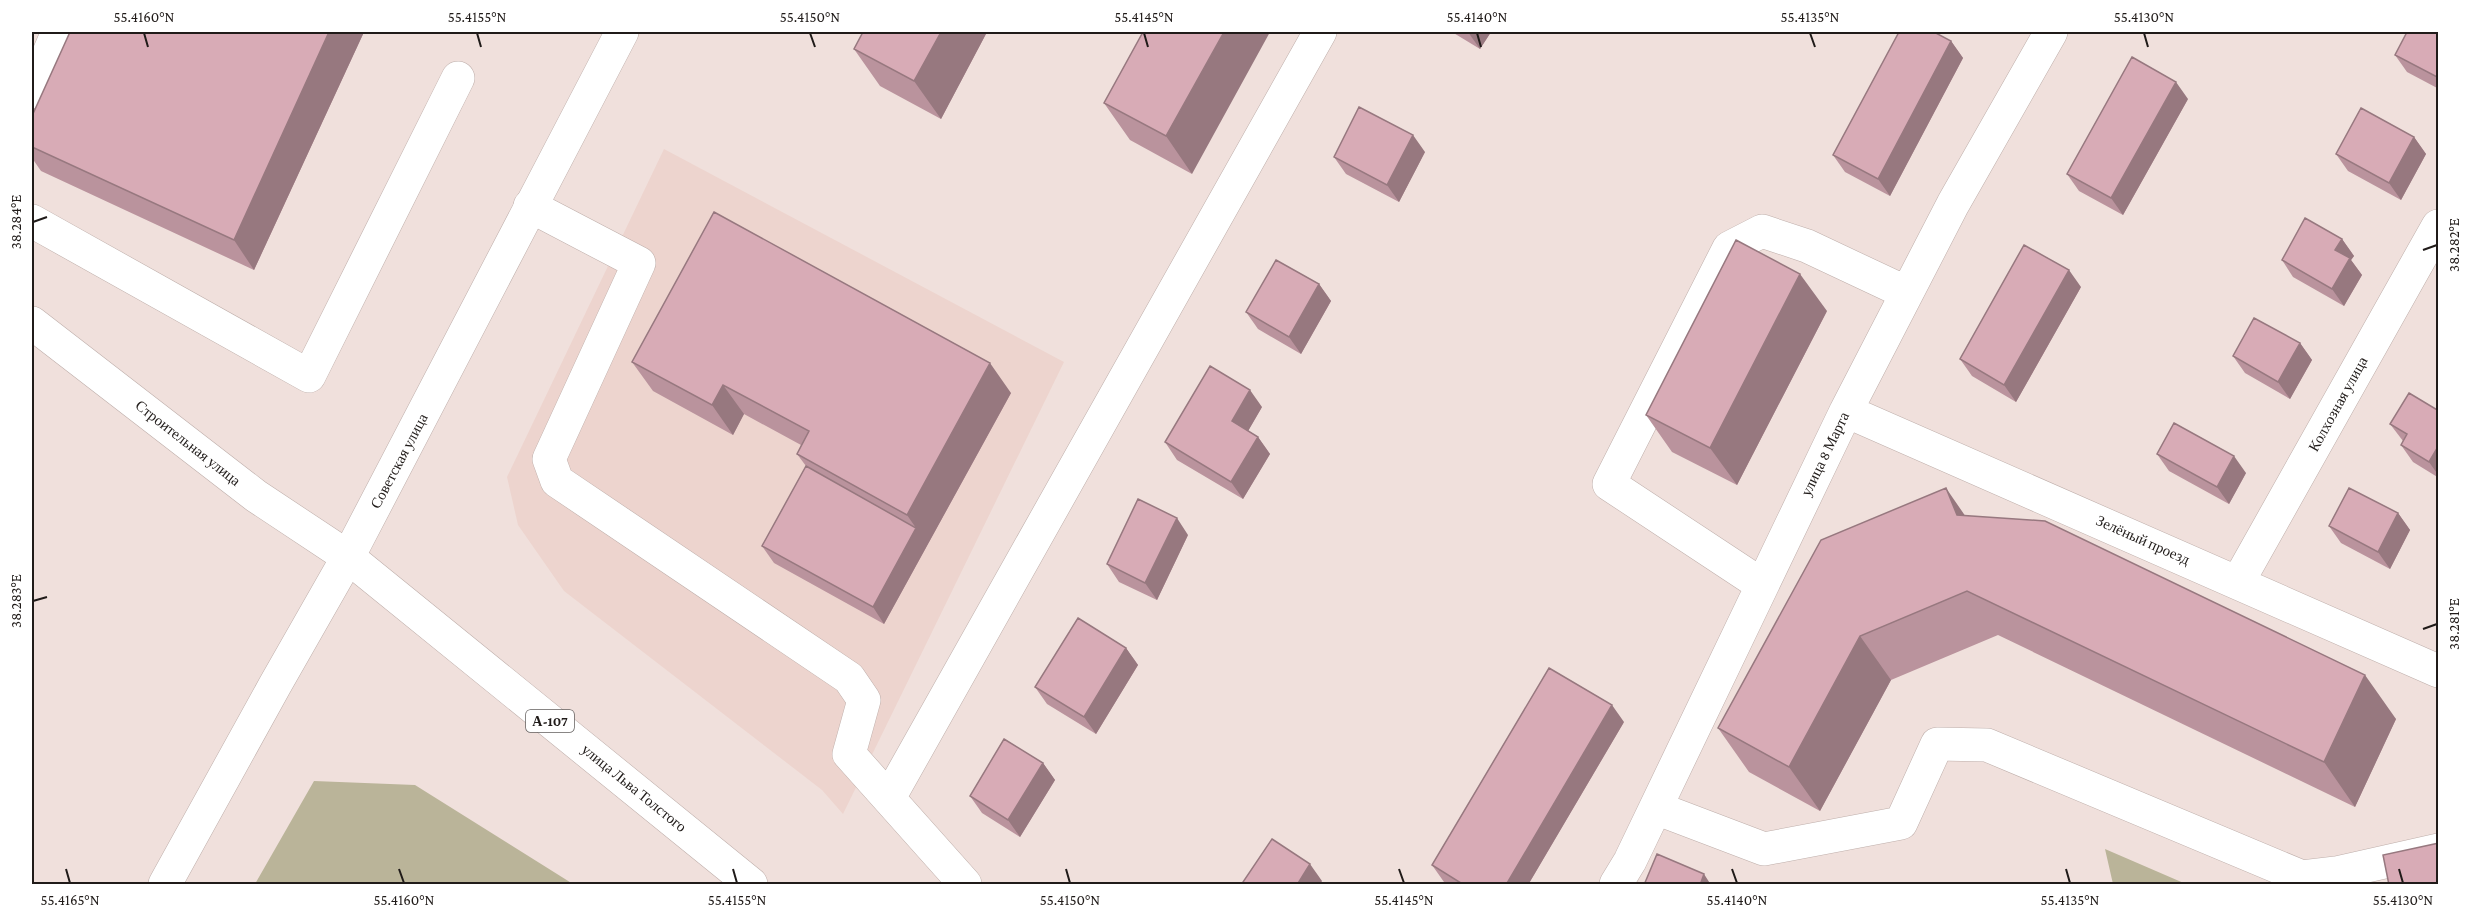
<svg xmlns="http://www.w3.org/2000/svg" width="2470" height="916" font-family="'Crimson Pro',serif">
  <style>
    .built { fill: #edd4ce }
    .green { fill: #bab499 }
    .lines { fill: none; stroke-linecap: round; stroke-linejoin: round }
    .minor-casing { stroke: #beaeaa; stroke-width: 34 }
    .major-casing { stroke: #beaeaa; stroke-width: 34 }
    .highway-casing { stroke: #beaeaa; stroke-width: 34 }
    .minor { stroke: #fff; stroke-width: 33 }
    .major { stroke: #fff; stroke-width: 33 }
    .highway { stroke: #fff; stroke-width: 33 }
    .wall { fill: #ba939d }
    .shaded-wall { fill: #97787f }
    .building { fill: #d8abb6; stroke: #97787f; stroke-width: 1.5 }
    .ticks { fill: none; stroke: #201b19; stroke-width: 2 }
    .labels { text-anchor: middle; stroke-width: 4.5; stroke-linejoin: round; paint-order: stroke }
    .shield { fill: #fff; stroke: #635f5e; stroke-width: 1.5 }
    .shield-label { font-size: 14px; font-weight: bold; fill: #201b19 }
    .street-label { font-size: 15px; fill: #201b19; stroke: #fff }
    .neatline { fill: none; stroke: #201b19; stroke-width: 2 }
    .ticks-label { font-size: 15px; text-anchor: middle; fill: #201b19 }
  </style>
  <rect width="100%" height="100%" fill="#f0e0dc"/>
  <!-- built -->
  <path class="built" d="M664,149L1064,362L843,814L822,790L564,591L518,525L507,477Z"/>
  <!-- green -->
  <path class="green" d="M314,781L415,785L573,884H255Z
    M2105,849L2186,884H2113Z"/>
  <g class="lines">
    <!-- minor casing -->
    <g class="minor-casing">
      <path id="minor" d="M32,92L58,32
        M530,206L639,263L549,459L557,481L849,678L864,700L849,754L965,884
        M32,221L309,376L458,78
        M1846,411L2438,671
        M2238,582L2438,226
        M1762,585L1609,484L1729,248L1762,231L1807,246L1907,293
        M889,798L1320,32
        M1656,808L1764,849L1901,823L1937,744L1987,745L2302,877L2336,873L2438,850
        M1616,884L1630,861L1846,411L1953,204L2051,32"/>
    </g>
    <!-- major casing -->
    <g class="major-casing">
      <path id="major" d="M165,884L275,685L348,557L622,32"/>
    </g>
    <!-- highway casing -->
    <g class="highway-casing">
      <path id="highway" d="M32,323L256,496L348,557L751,884"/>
    </g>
    <!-- minor -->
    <use href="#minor" class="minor"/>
    <!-- major -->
    <use href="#major" class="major"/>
    <!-- highway -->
    <use href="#highway" class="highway"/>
  </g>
  <!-- wall -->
  <path class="wall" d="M364,32L254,270L41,171L32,158V116Z
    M987,32L941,119L880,86L854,49Z
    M1143,32L1192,174L1130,140L1104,103Z
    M1452,32H1491L1480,49Z
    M2439,32V89L2407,72L2395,55Z
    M1951,41L1963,58L1890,196L1845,172L1833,155Z
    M2188,99L2123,215L2079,191L2067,174Z
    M2414,137L2426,154L2401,200L2348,171L2336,154Z
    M1425,152L1399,202L1346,174L1334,157Z
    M2342,239L2354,256L2351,260L2362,275L2344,306L2293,277L2282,260Z
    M1319,284L1331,301L1301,354L1258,329L1246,312Z
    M2081,287L2016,402L1972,376L1960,359Z
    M1827,311L1737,485L1672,452L1646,415Z
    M2300,343L2312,360L2290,399L2245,373L2233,356Z
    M632,362L1011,393L884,624L774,563L762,546L806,466L797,454L801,445L744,414L733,435L653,391Z
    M1262,407L1248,431L1258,437L1270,454L1243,499L1177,460L1165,442Z
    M2439,411V478L2413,462L2401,445L2403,441L2390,424Z
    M2157,454L2246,473L2229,504L2169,471Z
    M2398,513L2410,530L2390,569L2341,543L2329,526Z
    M1965,516L2396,719L2355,807L1998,635L1891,680L1820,811L1749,772L1718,728Z
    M1188,535L1157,600L1119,582L1107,564Z
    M1126,648L1138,665L1096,734L1047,704L1035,687Z
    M1624,722L1528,885H1447L1444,882L1432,865Z
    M1043,763L1055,780L1020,837L982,813L970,796Z"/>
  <!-- shaded-wall -->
  <path class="shaded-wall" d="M329,32H364L254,270L234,240Z
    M941,32H987L941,119L914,81Z
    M1224,32H1270L1192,174L1166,136Z
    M1468,32H1491L1480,49Z
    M1951,41L1963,58L1890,196L1878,179Z
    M2176,82L2188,99L2123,215L2111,198Z
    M1413,135L1425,152L1399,202L1387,185Z
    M2414,137L2426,154L2401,200L2389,183Z
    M2342,239L2354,256L2351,260L2362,275L2344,306L2332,289L2335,250Z
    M2069,270L2081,287L2016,402L2004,385Z
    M1800,274L1827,311L1737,485L1710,448Z
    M1319,284L1331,301L1301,354L1289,337Z
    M2300,343L2312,360L2290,399L2278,382Z
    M990,363L1011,393L884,624L873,607L916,528L907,515Z
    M723,385L744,414L733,435L712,405Z
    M1250,390L1262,407L1244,438L1232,421Z
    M1258,437L1270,454L1243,499L1231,482Z
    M2439,445V476L2429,462Z
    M2234,456L2246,473L2229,504L2217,487Z
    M1946,488L1977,533L1957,515Z
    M2398,513L2410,530L2390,569L2378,552Z
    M1177,518L1188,535L1157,600L1145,583Z
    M1860,636L1891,680L1820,811L1789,767Z
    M1126,648L1138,665L1096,734L1084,717Z
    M2365,675L2396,719L2355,807L2324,762Z
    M1612,705L1624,722L1528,885H1506Z
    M1043,763L1055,780L1020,837L1008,820Z
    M1310,864L1322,881L1320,885H1297Z
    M1704,874L1711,885H1700Z"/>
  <!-- building -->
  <path class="building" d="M70,32H329L234,240L32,147V116Z
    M863,32H941L914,81L854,49Z
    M1143,32H1224L1166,136L1104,103Z
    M1899,32H1934L1951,41L1878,179L1833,155Z
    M2407,32H2439V78L2395,55Z
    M2132,57L2176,82L2111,198L2067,174Z
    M1359,107L1413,135L1387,185L1334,157Z
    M2361,108L2414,137L2389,183L2336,154Z
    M714,212L990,363L907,515L797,454L809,431L723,385L712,405L632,362Z
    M2305,218L2342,239L2335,250L2350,258L2332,289L2282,260Z
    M1736,240L1800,274L1710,448L1646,415Z
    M2024,245L2069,270L2004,385L1960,359Z
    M1276,260L1319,284L1289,337L1246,312Z
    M2254,318L2300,343L2278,382L2233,356Z
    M1210,366L1250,390L1232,421L1258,437L1231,482L1165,442Z
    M2409,393L2439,411V445L2429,462L2401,445L2407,434L2390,424Z
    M2174,423L2234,456L2217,487L2157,454Z
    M806,466L916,528L873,607L762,546Z
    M1946,488L1957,515L2045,521L2365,675L2324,762L1967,591L1860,636L1789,767L1718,728L1821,540Z
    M2349,488L2398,513L2378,552L2329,526Z
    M1138,499L1177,518L1145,583L1107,564Z
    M1078,618L1126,648L1084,717L1035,687Z
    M1549,668L1612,705L1506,885H1464L1432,865Z
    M1004,739L1043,763L1008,820L970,796Z
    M1272,839L1310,864L1297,885H1241Z
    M2439,843V885H2389L2383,855Z
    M1657,854L1704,874L1700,885H1644Z"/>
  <!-- ticks -->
  <path class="ticks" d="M144,33L148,47M477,33L481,47M810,33L815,47M1144,33L1148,47M1477,33L1481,47M1810,33L1815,47M2144,33L2148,47M33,222L47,217M2423,250L2437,245M33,601L47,597M2423,629L2437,624M66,869L70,883M399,869L404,883M733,869L737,883M1066,869L1070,883M1399,869L1404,883M1732,869L1737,883M2066,869L2070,883M2399,869L2403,883"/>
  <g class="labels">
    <!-- shield labels -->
    <rect class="shield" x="526" y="710" width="48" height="22" rx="4.5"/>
    <g class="shield-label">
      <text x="550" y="726">А-107</text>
    </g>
    <!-- street labels -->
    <g class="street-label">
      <text transform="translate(2338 404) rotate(-61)" y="5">Колхозная улица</text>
      <text transform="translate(188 443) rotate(38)" y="5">Строительная улица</text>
      <text transform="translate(1825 454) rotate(-64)" y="5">улица 8 Марта</text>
      <text transform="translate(399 461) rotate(-62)" y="5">Советская улица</text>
      <text transform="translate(2143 540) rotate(24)" y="5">Зелёный проезд</text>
      <text transform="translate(634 788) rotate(39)" y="5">улица Льва Толстого</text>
    </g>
  </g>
  <!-- border -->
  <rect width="2470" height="916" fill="none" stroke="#ffffff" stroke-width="66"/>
  <rect x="33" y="33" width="2404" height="850" class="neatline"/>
  <g class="ticks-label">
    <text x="144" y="22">55.4160°N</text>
    <text x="477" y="22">55.4155°N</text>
    <text x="810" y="22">55.4150°N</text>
    <text x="1144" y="22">55.4145°N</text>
    <text x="1477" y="22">55.4140°N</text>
    <text x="1810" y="22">55.4135°N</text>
    <text x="2144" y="22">55.4130°N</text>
    <text transform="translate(16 222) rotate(-90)" y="5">38.284°E</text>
    <text transform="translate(2454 245) rotate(-90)" y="5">38.282°E</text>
    <text transform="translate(16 601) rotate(-90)" y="5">38.283°E</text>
    <text transform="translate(2454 624) rotate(-90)" y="5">38.281°E</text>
    <text x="70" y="905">55.4165°N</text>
    <text x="404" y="905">55.4160°N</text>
    <text x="737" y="905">55.4155°N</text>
    <text x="1070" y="905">55.4150°N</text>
    <text x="1404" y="905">55.4145°N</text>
    <text x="1737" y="905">55.4140°N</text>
    <text x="2070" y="905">55.4135°N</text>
    <text x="2403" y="905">55.4130°N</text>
  </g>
</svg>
